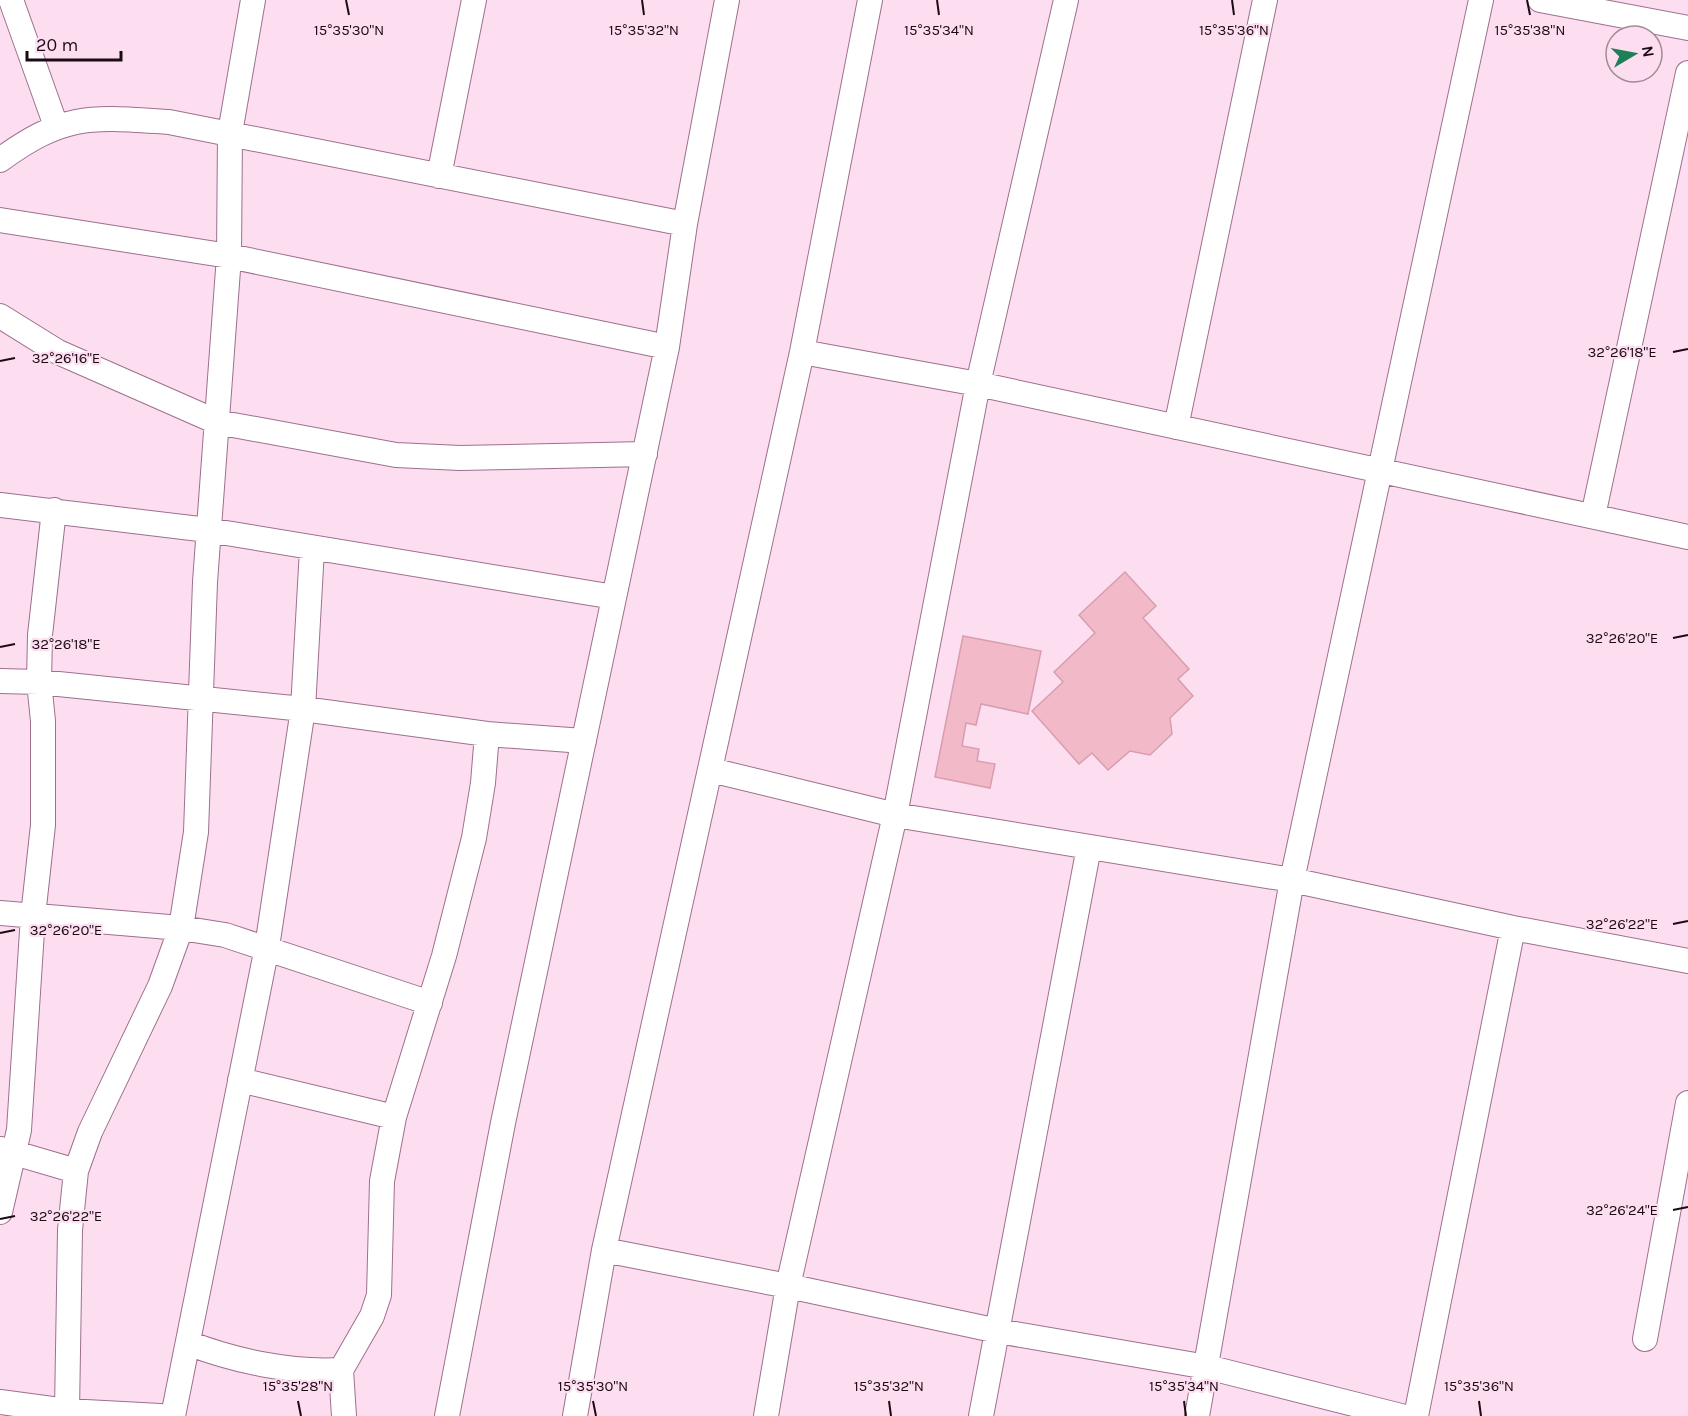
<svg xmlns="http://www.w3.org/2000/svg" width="1688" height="1416" font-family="Karla,sans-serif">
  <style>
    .building { fill: #f2b9c9; stroke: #d79eae; stroke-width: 1.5 }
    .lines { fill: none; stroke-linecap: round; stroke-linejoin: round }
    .minor-casing { stroke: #9d708d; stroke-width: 26 }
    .minor { stroke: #fff; stroke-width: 24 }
    .ticks { fill: none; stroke: #1c0b16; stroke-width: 2 }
    .ticks-label { font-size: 15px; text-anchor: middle; fill: #1c0b16; stroke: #fddef0; stroke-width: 4.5; stroke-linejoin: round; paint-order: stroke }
  </style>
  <rect width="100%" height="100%" fill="#fddef0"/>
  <!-- building -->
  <path class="building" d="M1125,572L1156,606L1143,618L1189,669L1178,679L1193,696L1170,718L1172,734L1150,755L1130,751L1108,770L1092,753L1079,764L1032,711L1063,682L1054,672L1095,633L1079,615Z
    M963,636L1041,651L1028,714L981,704L976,725L966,723L962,746L979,749L977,761L995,764L990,788L935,777Z"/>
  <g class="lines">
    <!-- minor casing -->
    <g class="minor-casing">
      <path id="minor" d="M11,0L56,126
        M1540,0L1688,28
        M0,160C66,112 92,117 169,122L685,224
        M439,176L474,0
        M0,220L229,256L667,347
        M0,316L58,352L217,422L396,455L460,458L645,454
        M802,352L978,384L1688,537
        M1176,427L1265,0
        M0,505L208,530L614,597
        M1593,516L1688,73
        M0,681L39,682L303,709L487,734L584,741
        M711,770L895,815L1292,880L1513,928L1688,961
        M0,913L181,928L225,935L430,1003
        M240,1080L394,1117
        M1,1149L76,1171
        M0,1212L19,1130L33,916L43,825V721L39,682L40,635L54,510
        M604,1250L788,1286L998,1331L1207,1367L1401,1416
        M1645,1339L1688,1103
        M188,1343C235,1361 290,1373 341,1370
        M0,1402L67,1411L160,1416
        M67,1411L70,1230L76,1171L90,1132L160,986L181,928L196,832L205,582L229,256L230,133L253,0
        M173,1416L267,947L303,709L312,549
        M344,1416L341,1370L372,1316L379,1295L382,1181L394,1117L444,956L474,838L483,783L487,734
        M447,1416L503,1123L667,347L685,224L727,0
        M575,1416L604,1250L802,352L870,0
        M766,1416L788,1286L895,815L978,384L1066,0
        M981,1416L1089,847
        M1197,1416L1292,880L1481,0
        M1416,1416L1513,928"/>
    </g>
    <!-- minor -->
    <use href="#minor" class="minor"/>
  </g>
  <!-- ticks -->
  <path class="ticks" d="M346,0L349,15M642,0L644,15M937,0L939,15M1232,0L1234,15M1527,0L1530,15M1673,352L1688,349M0,361L15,358M1673,638L1688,635M0,647L15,644M1673,924L1688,921M0,933L15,930M1673,1210L1688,1207M0,1219L15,1216M298,1401L301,1416M593,1401L596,1416M889,1401L891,1416M1184,1401L1186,1416M1479,1401L1481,1416"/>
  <g class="ticks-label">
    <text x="349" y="35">15°35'30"N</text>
    <text x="644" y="35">15°35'32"N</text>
    <text x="939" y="35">15°35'34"N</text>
    <text x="1234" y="35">15°35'36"N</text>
    <text x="1530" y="35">15°35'38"N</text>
    <text x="1622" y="357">32°26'18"E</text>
    <text x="66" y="363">32°26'16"E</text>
    <text x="1622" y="643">32°26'20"E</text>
    <text x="66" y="649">32°26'18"E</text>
    <text x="1622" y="929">32°26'22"E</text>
    <text x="66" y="935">32°26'20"E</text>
    <text x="1622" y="1215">32°26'24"E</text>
    <text x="66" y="1221">32°26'22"E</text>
    <text x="298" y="1391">15°35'28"N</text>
    <text x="593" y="1391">15°35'30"N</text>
    <text x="889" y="1391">15°35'32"N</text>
    <text x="1184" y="1391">15°35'34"N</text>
    <text x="1479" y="1391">15°35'36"N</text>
  </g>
  <!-- north arrow -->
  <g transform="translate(1634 54) rotate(80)"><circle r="28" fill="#fddef0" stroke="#a38a99" stroke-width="1.5"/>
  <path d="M0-4.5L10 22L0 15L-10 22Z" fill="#1f8058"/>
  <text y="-9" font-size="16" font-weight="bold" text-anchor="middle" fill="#1c0b16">N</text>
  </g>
  <!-- scale -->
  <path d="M27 51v9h94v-9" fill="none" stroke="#1c0b16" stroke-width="3"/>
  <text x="36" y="51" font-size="18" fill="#1c0b16" stroke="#fddef0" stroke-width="4.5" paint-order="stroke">20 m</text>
</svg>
